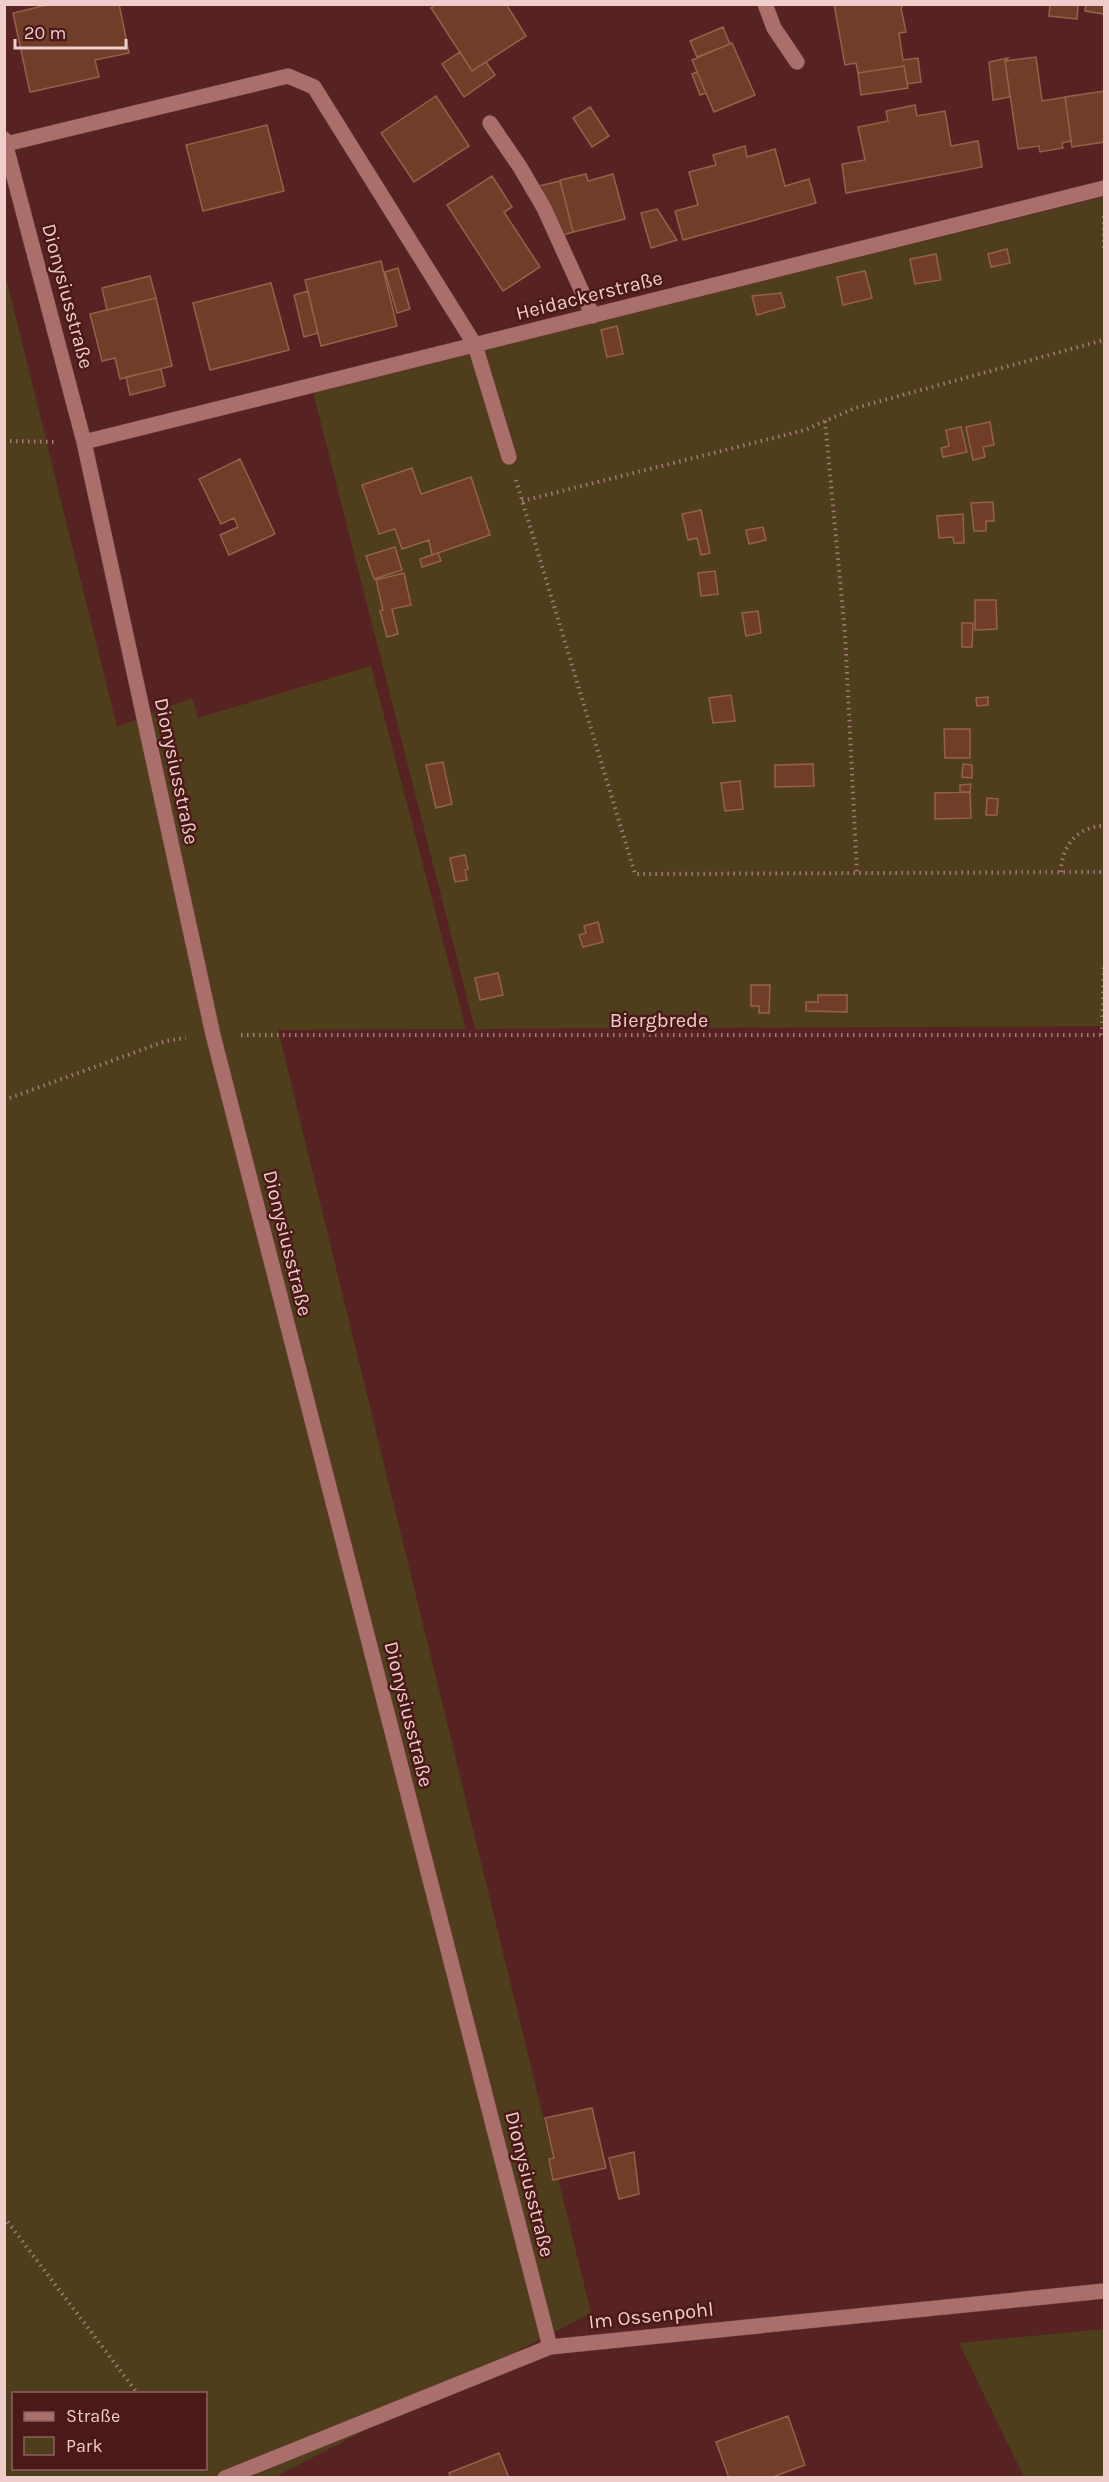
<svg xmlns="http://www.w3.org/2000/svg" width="1109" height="2482" font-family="Karla,sans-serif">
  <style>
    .green { fill: #4f3e1b; fill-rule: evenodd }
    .building { fill: #6f3d28; stroke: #96614b; stroke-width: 1.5 }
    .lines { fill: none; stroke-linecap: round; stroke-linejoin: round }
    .minor-casing { stroke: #6c3f40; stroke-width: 16 }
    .path { stroke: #a37977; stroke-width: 4; stroke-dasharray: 1.5 4.5; stroke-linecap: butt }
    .minor { stroke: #aa6f6b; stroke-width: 15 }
    .labels { text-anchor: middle; stroke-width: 5; stroke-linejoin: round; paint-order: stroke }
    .street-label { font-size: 20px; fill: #eecdca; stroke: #4b1918 }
  </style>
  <rect width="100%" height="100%" fill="#562322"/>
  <!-- green -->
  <path class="green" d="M1104,197V1026L475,1029L313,392Z
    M4,270L117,727L192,698L198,718L371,666L466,1029L278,1030L591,2313L275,2477H5ZM14,2394H206V2468H14Z
    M1104,2329V2477H1024L959,2343Z"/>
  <!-- building -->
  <path class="building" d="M51,4H119L129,53L95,60L99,77L30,92L13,13Z
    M437,4H506L526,36L472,71L431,8Z
    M834,4H904L901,8L906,32L899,33L903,60L918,58L921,82L907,84L904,66L858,73L856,63L845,65Z
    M1050,4H1078L1077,19L1049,16Z
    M1086,4H1104V14L1085,11Z
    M723,27L730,44L697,57L690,41Z
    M732,43L755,95L714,112L692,60Z
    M460,52L472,71L486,62L495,75L464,97L442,64Z
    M1036,57L1042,101L1065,97L1071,141L1062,143L1063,148L1040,152L1039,146L1018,149L1005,61Z
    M1008,58L1005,61L1010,97L993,100L989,62Z
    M904,66L908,88L861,95L858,73Z
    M697,72L706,93L700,95L692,74Z
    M1104,91V142L1072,147L1065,97Z
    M436,96L469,146L414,182L381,133Z
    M915,105L917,116L945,111L951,146L978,141L982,167L846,193L842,164L865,160L858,127L888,121L886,111Z
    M590,107L609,136L592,147L573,118Z
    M267,125L284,191L203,211L186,145Z
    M745,146L747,157L775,149L785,186L809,179L816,203L683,240L675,211L698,205L689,172L716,165L713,155Z
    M586,174L588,181L613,174L625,219L573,232L560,180Z
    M492,176L512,207L504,212L540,267L503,291L447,205Z
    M560,181L573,232L563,235L539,186Z
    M657,209L677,240L651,248L641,213Z
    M1007,249L1010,263L991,267L988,254Z
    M936,254L941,280L915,284L910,259Z
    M381,261L397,326L321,346L305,280Z
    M398,268L410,309L397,313L385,272Z
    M865,271L872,298L843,305L837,277Z
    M150,276L156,298L107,310L102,288Z
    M271,283L289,350L210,370L193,303Z
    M308,291L318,333L304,337L294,295Z
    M781,293L785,307L757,315L752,296Z
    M156,298L172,366L120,379L115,358L102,361L90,314Z
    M617,326L623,354L607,357L601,330Z
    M161,369L165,386L130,395L126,377Z
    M990,422L994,445L983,447L985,457L973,460L966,427Z
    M961,427L967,452L943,457L941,448L949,446L946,430Z
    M240,459L275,534L229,555L220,535L238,527L234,518L221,524L199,479Z
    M412,468L421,494L471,477L490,535L432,555L429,540L402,549L395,529L379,534L362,485Z
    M993,502L994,521H986V531H974L971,503Z
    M701,510L710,553L701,555L697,538L688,540L682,514Z
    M963,514L964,543H954L953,537L939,538L937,516Z
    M763,527L766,540L749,544L746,530Z
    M395,547L402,570L374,579L366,556Z
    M438,553L441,561L422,567L420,559Z
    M715,571L718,594L701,596L698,573Z
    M404,573L411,605L392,609L398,634L387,637L380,611L383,610L376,580Z
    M975,600H996L997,629L975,630Z
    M758,611L761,633L746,636L742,613Z
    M962,623H973L972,647H962Z
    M731,695L735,721L713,723L709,698Z
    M988,697V705L977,706L976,698Z
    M944,729H970V758H945Z
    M443,762L452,804L436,808L426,765Z
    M813,764L814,786L775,787V765Z
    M963,764L972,765V778L962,777Z
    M740,781L743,809L725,811L721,783Z
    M971,784L970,792H960V785Z
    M970,792L971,818L935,819V793Z
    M987,798L998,799L997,815H986Z
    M465,855L468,869L465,870L467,880L455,882L450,858Z
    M598,922L603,942L583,947L579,935L586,933L584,926Z
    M498,973L503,995L480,1000L475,978Z
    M751,985H770L769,1013H759V1006H751Z
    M818,995H847V1012L806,1011V1002H818Z
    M592,2108L606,2168L553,2180L549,2159L554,2158L545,2118Z
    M634,2152L639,2194L619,2199L609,2158Z
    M788,2416L805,2465L770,2478H729L716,2442Z
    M499,2453L509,2478H451L449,2473Z"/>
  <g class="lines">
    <!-- minor casing -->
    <g class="minor-casing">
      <path id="minor" d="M765,4L774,28L797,62
        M490,123L520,167L544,208L593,316
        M4,139L84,442L213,1035L550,2347
        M6,144L288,76L314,87L475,345L509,457
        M84,442L1104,188
        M225,2478L550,2347L1104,2291"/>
    </g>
    <!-- path -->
    <path class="path" d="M1104,216V248
      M825,421L845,633L857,873
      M4,441L58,442
      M516,480L635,874L1104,872
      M522,501L805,430L855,408L1104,340
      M1061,872C1061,846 1078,826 1104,826
      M241,1035H1104
      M1102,1035L1104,963
      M4,1100L166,1041L186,1038
      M4,2217L138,2394"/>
    <!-- minor -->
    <use href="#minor" class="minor"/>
  </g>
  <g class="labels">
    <!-- street labels -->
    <g class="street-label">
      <text transform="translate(589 295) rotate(-14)" y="7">Heidackerstraße</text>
      <text transform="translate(68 296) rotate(75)" y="7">Dionysiusstraße</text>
      <text transform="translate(177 771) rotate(78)" y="7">Dionysiusstraße</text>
      <text x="659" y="1027">Biergbrede</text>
      <text transform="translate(288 1243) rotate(76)" y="7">Dionysiusstraße</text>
      <text transform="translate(409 1714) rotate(76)" y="7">Dionysiusstraße</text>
      <text transform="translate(530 2184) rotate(76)" y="7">Dionysiusstraße</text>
      <text transform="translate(651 2315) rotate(-6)" y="7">Im Ossenpohl</text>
    </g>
  </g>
  <!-- border -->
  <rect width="1109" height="2482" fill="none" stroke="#eecdca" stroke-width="12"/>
  <!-- legend -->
  <rect x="12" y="2392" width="195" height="78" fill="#4b1918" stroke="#8c615f" stroke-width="1.5"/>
  <rect x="24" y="2412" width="30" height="9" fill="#aa6f6b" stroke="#8c615f" stroke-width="1.5"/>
  <text x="66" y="2422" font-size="18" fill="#eecdca">Straße</text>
  <rect x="24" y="2437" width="30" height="18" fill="#4f3e1b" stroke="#8c615f" stroke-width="1.5"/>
  <text x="66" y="2452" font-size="18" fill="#eecdca">Park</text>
  <!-- scale -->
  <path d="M15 39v9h111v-9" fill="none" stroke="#eecdca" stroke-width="3"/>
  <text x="24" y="39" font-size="18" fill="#eecdca" stroke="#4b1918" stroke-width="4.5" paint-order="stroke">20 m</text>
</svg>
